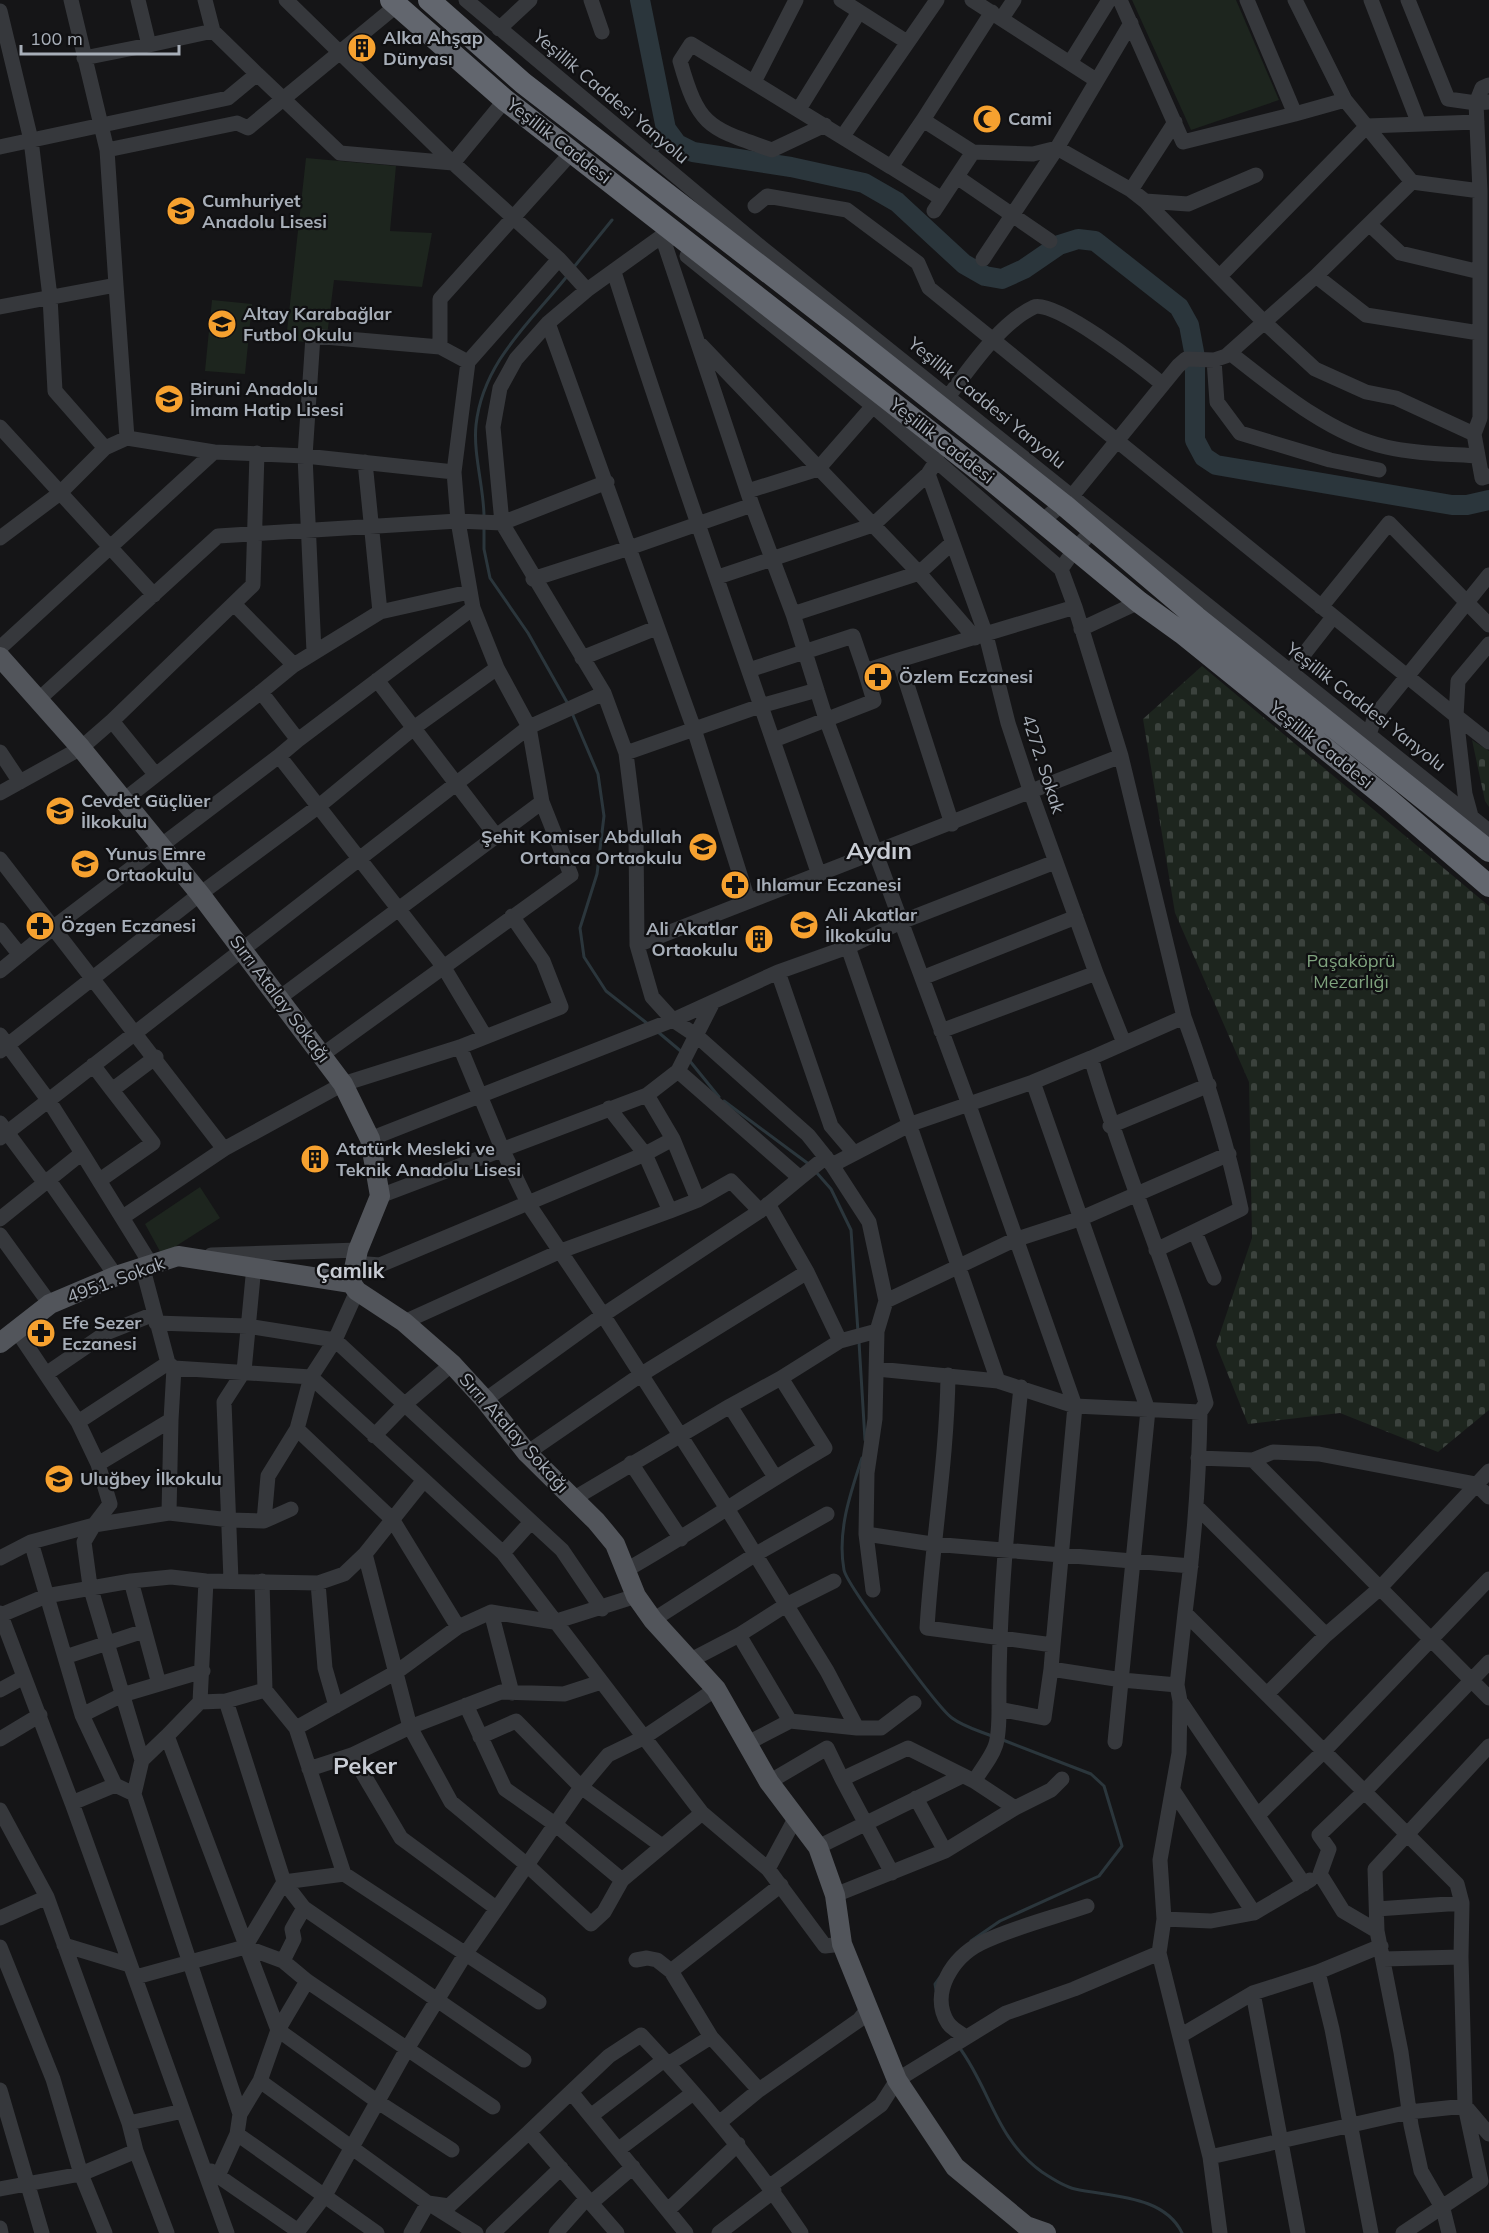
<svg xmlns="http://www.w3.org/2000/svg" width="1489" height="2233" font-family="Mulish,sans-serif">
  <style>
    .green { fill: #1d251e }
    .cemetery { fill: url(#cemetery-stones) }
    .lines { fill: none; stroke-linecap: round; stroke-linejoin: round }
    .stream { stroke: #2b363c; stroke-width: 3 }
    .canal { stroke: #2b363c; stroke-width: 10 }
    .river { stroke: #2b363c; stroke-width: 20 }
    .minor { stroke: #36383c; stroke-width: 15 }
    .major { stroke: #52555b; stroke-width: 20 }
    .highway { stroke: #62666e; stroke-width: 22 }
    .labels { text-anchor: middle; stroke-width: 4.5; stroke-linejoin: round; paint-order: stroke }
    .poi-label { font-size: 18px; font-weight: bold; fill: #a7aeb8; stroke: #101012; text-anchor: start }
    .street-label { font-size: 18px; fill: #a7aeb8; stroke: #101012 }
    .park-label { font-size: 18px; fill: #7fa37e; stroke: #101012 }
    .quarter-label { font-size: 21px; font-weight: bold; fill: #c8ccd4; stroke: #101012 }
    .district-label { font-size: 24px; font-weight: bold; fill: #c8ccd4; stroke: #101012 }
  </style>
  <defs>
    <pattern id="cemetery-stones" width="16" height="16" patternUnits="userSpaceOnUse" patternTransform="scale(1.5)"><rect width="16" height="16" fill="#1d251e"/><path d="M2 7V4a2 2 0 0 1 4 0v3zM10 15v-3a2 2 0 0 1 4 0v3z" fill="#3b423d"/></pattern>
  </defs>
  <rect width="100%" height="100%" fill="#151517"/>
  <!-- green -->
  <path class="green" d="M1132,0H1236L1279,100L1191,130Z
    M306,158L396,166L390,231L432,233L422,287L334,280L326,344L286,340Z
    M212,300L252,304L245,374L205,371Z
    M200,1187L220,1218L162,1255L145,1224Z"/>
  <!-- cemetery -->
  <path class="cemetery" d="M1202,666L1489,906V1410L1438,1452L1340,1413L1248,1424L1216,1345L1252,1238L1249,1082L1175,913L1143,719Z
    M1472,740L1489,751V807L1485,801Z"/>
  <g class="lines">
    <!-- stream -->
    <path class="stream" d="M574,267L612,220
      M484,517C484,488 473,454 476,425C483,361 531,322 568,275
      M484,527V549L490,578L528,633L568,704
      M572,713L598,774L604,816L597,874L580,928L584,957L606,991L648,1024
      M658,1032L683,1053
      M689,1060L719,1097
      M724,1101L810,1165
      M816,1172L831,1189L851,1230L858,1332
      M859,1342L865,1440
      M862,1458C850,1494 837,1532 844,1570C847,1585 938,1708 952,1718C964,1727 980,1731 994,1737
      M971,1941L1000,1921L1099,1876L1122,1846L1104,1786L1091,1774L1003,1740
      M936,1990L935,1984L940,1977
      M959,2047C991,2090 995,2138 1042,2172C1051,2178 1066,2187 1075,2189C1111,2197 1164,2195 1182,2233"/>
    <!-- canal -->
    <path class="canal" d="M654,149L666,129"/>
    <!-- river -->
    <path class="river" d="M640,0L666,129L677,144L693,152L791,167L864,183L897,202L964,264L985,276L1002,279L1024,269L1059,245L1078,239L1095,241L1179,307L1189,325L1195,357V440L1204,457L1216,465L1452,505H1467L1489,500"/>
    <!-- minor -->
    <path class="minor" d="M205,0L213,31L257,74
      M286,0L453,163L559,259L587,290
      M466,0L762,248L1489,831
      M591,0L602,32
      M841,0L907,42
      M972,0L1096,80
      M1120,0L1183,142L1295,114L1247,0
      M1295,0L1345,100L1412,182
      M1371,0L1419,124
      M1408,0L1448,99L1476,103L1489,102
      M0,11L31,140L50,297L55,391L105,448
      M1002,18L1014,0
      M499,29L530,0
      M149,45L213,31
      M84,58L149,45L138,0
      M1070,63L1109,0
      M754,82L796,0
      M799,109L859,12
      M1295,114L1345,100
      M923,120L992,12
      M825,125L772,150C709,128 699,128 680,61L691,44L891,167L923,120L973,152L1033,154L1057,148L1131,190L1145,201L1263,321L1315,369L1366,392L1396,398L1474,434
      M843,136L937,0
      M0,147L228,98L257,74L340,153L453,163L505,100
      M107,150L237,123L248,128L396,6
      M891,167L942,199
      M957,177L1050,241
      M1131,190L1175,122
      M1480,191V418L1474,434L1482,478L1489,476
      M1145,201L1188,204L1256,175
      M755,206L767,196L847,210L918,263L929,288L1456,716L1465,794L1471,816
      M934,211L973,152
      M1369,224L1400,253L1480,272
      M669,226L662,236L752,505L793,614L826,719L965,1094L1075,1406L1053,1645
      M687,256L873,406L1061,569L1075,607
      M983,259L1057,148L1131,23
      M614,272C678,474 751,673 819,875
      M1220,276L1367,126L1477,122
      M1316,276L1366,315L1479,333
      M116,285L127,438
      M0,307L116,285L107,150L71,0
      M548,323L629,548L752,505
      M701,345L919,573L975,638
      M1230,353C1275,388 1329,434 1386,447C1416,454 1448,454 1478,456
      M1214,360L1217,402L1240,433L1330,460L1379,470
      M468,362L440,347V299L573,151
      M948,397C970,368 1000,323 1034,307C1053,298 1145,369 1162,384
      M0,427L154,595
      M937,460L928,474L986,635L1008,723L1031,793L1096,973L1124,1043
      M365,462L380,612
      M454,472L468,362L559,259
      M748,491L818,469L873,406
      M1042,521L1072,496L1178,366L1186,359L1214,360L1226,356L1316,276L1412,182L1480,191L1476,103L1482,88L1489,85
      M0,538L60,493L105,448L127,438L214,452
      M1061,569L1075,549L1100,523
      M718,577L873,525L928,474
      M533,579L629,548L694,729L748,900
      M234,604L294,665
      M1321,607L1389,523L1489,625
      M793,614L919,573L952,543
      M1081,629L1139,602
      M1489,644L1458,681L1456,716L1489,742
      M0,648L214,452L305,456L454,472L458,521L473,608L497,668L529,727L542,802L571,875L322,1055
      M314,652L305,456L313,336L440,347
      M582,658L656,628
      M899,660L1075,607L1121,756
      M749,670L853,636L865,671L899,660L952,824
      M1290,672L1333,617
      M377,680L497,837
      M261,692L294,665L380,612L469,592
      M38,700L218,536L458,521L502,523L607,482
      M112,721L155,774
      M1369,735L1375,716L1489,575
      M298,740L473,608
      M774,740L874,701L865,671
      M0,752L20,782
      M626,753L760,706L817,690
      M0,793L81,748L112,721L253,585L257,453
      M124,800L261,692L298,740L279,756L443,966L485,1036
      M0,859L224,1149
      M0,930L20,955
      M637,945L636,834L626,753L604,693L502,523L493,427L500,388L516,359L548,323L587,290L662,236L668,241
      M0,971L54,927L279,756
      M778,972L831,1126L854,1153
      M922,978L1076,917
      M278,999L542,802
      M941,1031L1096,973
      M0,1035L49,1101L82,1153L0,1219
      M460,1047L503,1151L529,1205L603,1315L728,1510L827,1671L857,1728L790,1721L746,1744
      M0,1051L200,894L319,806L415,727L497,668
      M1091,1058L1033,1082L1148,1410L1115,1742
      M93,1065L112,1090L156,1057
      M647,1095L673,1139L698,1200
      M609,1108L645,1154L673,1139
      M0,1123L44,1182
      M1110,1126L1209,1085
      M0,1138L529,727L604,693
      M370,1139L673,1020L778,972L848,947
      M82,1153L152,1266
      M832,1165L911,1124L1033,1082
      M800,1178L826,1157
      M48,1179L116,1276
      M100,1180L153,1143L112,1090
      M380,1196L647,1095L678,1071
      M768,1204L807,1272
      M123,1217L224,1149L343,1084L460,1047L561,1007L543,961L512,916
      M1195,1232L1214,1278
      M0,1235L50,1304
      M1156,1250L1241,1209C1227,1143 1207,1080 1184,1017
      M211,1255L358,1250
      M355,1263L380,1265L645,1154L670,1211L698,1200L731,1181L760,1211
      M357,1291L335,1340L311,1377L297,1429L392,1519L458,1627
      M886,1301L1014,1240L1082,1218L1229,1154
      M404,1322L561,1251L670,1211
      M156,1323L247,1326L335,1340L562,1550L602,1609
      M877,1369L998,1381L1075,1406L1200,1412
      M46,1374L106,1333L154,1314
      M948,1375C947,1460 932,1544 927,1628L1053,1645L1051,1669L1122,1680L1177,1685
      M998,1381L848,947L901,922L1055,862
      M1021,1387C1010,1494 998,1601 999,1709L1044,1718L1051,1669
      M485,1400L603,1315L760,1211L800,1178L678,1071L713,1002
      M78,1422L168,1363
      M374,1436L404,1405L452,1364
      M527,1453L642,1374L807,1272L840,1341
      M1198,1458L1253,1460L1489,1698
      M1253,1460L1273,1452L1319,1454L1476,1484L1489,1497
      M631,1463L681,1539
      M98,1464L171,1420L174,1368
      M775,1477L730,1406L781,1378
      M573,1499L730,1406
      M1196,1506L1326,1635
      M169,1513L171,1420
      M264,1521L268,1476L297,1429
      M866,1534L873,1590
      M31,1542L82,1715L115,1785L134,1794
      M503,1553L530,1523
      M365,1554L410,1727L451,1802L527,1865L591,1924L604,1912L622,1880L702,1813L503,1553L424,1480
      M0,1558L31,1542L94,1525L110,1504L98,1464L78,1422L17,1331
      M1191,1566L932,1544L866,1534L867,1473L875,1419L877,1331L886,1301L869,1222L832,1165L808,1135L697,1036L673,1020L652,997L637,945L1121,756L1184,1017L1091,1058C1125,1175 1176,1286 1206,1403L1200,1412C1199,1479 1194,1546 1185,1613L1457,1884L1462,1903L1461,1957L1465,2106L1489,2134
      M628,1569C695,1531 758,1487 825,1448L781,1378L840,1341L877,1331
      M231,1580L224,1402L244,1371L254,1266
      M131,1581L159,1684
      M262,1581L265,1690
      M318,1583L325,1668L336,1706
      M491,1612L512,1693
      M0,1613L72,1803L115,1785
      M1185,1613L1177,1685L1180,1701L1179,1753L1160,1860L1164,1919L1159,1953L1210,2157L1220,2233
      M1,1615L46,1596L131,1581L171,1577L206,1581L318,1583L344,1574L365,1554L424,1480L311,1377L174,1368L168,1363L143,1269
      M653,1620L756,1554L827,1514
      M65,1657L144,1631
      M689,1661L739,1635
      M0,1690L24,1677
      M1267,1694L1326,1635L1379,1589L1489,1471
      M226,1701L284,1882L245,1947L283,1961L307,1981L493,2107
      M1180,1701L1304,1884
      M200,1702L206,1581
      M466,1705L505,1789L556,1825L622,1880
      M82,1715L122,1695L203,1671
      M790,1721L739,1635L786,1605L834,1581
      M296,1728L398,1671L458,1627L491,1612L554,1622L636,1596
      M857,1728H881L914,1703
      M480,1737L516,1721L581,1787L662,1846
      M0,1739L40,1715
      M352,1755L401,1838L496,1908
      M142,1760L167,1736
      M309,1769L352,1755L410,1727L501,1692L564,1694L601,1682
      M842,1779L892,1873
      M974,1781C996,1749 999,1748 999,1709
      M769,1782L827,1748L842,1779L908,1748L974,1781L1015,1808L945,1851L835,1895
      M1174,1792L1254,1913
      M916,1798L945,1851
      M72,1803L227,2233
      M1015,1808L1051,1790L1062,1779
      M0,1810L47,1897L129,2123L136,2151
      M702,1813L768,1869L825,1946L842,1944
      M1258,1815L1323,1752L1489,1579
      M818,1847L962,1776
      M768,1869L796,1817
      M344,1874L284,1882L304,1908L524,2060
      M1377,1909L1462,1903
      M0,1918L47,1897
      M1164,1919L1211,1921L1254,1913L1310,1880
      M1377,1931L1343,1911L1320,1874L1329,1849L1319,1835L1364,1792L1489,1662
      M64,1945L130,1965
      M0,1947L53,2079L81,2174L105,2233
      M1383,1959L1461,1957
      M636,1960L647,1958L657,1960L671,1971L711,2037L759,2090
      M283,1961L294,1939L292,1929L304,1908
      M671,1971L781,1885
      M136,1977L245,1947
      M307,1981L278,2030L378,2102L452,2150
      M1253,1993L1298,2233
      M1180,2036L1253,1993L1318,1972
      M966,2037C960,2033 952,2029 948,2023C929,1993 953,1957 981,1943C1014,1927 1052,1918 1087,1906
      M668,2064L711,2037
      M260,2081L278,2030L167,1736L200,1702L226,1701L265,1690L296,1728L344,1874L539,2002
      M0,2090L42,2233
      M571,2092L609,2056L641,2035C700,2097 754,2162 801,2233
      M240,2114L260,2081L428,2203L476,2233
      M592,2115L664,2060
      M129,2123L183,2111
      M719,2123L759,2090L859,2020L867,2010
      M529,2132L571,2092L686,2233
      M237,2134L377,2233
      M619,2149L693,2093
      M1210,2157L1409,2112L1465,2106L1481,2181L1403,2233
      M211,2171L298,2231V2233
      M218,2176L237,2134L240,2114L134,1794L142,1760L90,1586L84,1542L94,1525L169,1513L230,1520L264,1521L291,1509
      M770,2186L881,2105L897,2080L1006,2013L1074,1989L1159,1953
      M0,2189L81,2174L136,2151L167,2233
      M591,2203L633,2167
      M668,2210L738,2144
      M0,2228L1,2233
      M298,2231L324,2197L407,2049L466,1953L581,1787L608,1755L643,1738L716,1689
      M411,2233L428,2203L449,2206L529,2132L617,2233
      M493,2233L561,2168
      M556,2233L587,2198
      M719,2233L774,2191
      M1371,2233L1332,2029L1318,1972L1381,1946
      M1449,2233L1443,2209L1421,2171L1411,2125L1401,2052L1377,1931L1375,1869L1489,1746"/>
    <!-- major -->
    <path class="major" d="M0,657L81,748L200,894L343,1084L370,1139L380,1196L358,1250L351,1283L357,1291L404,1322L452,1364L485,1400L527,1453L596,1521L615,1544L636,1596L653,1620L716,1689L769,1782L818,1847L835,1895L842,1944L897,2080L955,2167L1026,2226L1046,2233
      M0,1343L50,1304L116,1276L178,1256L351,1283"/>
    <!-- highway -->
    <path class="highway" d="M391,0L505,100L989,478L1139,602L1182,633L1389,800L1489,886
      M429,0L523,83L843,330L1064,505L1196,617L1489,851"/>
  </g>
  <!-- icons -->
  <defs>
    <g id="building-disc" transform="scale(1.5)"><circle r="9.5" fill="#f6a12f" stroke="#101012"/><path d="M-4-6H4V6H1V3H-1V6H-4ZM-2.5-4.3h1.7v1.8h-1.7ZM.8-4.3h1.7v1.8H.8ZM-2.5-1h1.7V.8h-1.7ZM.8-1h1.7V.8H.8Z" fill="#111"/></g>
    <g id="mosque-disc" transform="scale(1.5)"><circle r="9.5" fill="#f6a12f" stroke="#101012"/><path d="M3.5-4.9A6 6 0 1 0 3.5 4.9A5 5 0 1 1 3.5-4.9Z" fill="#111"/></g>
    <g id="school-disc" transform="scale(1.5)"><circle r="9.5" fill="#f6a12f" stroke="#101012"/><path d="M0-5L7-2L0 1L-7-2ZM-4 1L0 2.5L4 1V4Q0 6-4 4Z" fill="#111"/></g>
    <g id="pharmacy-disc" transform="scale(1.5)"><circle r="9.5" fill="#f6a12f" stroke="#101012"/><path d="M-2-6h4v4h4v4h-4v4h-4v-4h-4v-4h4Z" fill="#111"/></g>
  </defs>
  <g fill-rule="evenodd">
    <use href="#building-disc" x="362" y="48"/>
    <use href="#mosque-disc" x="987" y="119"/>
    <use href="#school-disc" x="181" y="211"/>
    <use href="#school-disc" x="222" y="324"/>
    <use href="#school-disc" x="169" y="399"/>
    <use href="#pharmacy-disc" x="878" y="677"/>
    <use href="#school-disc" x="60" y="811"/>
    <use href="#school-disc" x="703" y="847"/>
    <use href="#school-disc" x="85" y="864"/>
    <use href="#pharmacy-disc" x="735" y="885"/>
    <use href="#school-disc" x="804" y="925"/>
    <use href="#pharmacy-disc" x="40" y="926"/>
    <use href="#building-disc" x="759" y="939"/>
    <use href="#building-disc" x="315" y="1159"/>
    <use href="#pharmacy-disc" x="41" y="1333"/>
    <use href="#school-disc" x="59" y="1479"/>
  </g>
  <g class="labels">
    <!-- poi labels -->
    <g class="poi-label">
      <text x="383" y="44">Alka Ahşap<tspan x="383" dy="21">Dünyası</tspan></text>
      <text x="1008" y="125">Cami</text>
      <text x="202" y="207">Cumhuriyet<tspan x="202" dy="21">Anadolu Lisesi</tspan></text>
      <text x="243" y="320">Altay Karabağlar<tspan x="243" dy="21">Futbol Okulu</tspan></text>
      <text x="190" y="395">Biruni Anadolu<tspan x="190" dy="21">İmam Hatip Lisesi</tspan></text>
      <text x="899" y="683">Özlem Eczanesi</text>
      <text x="81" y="807">Cevdet Güçlüer<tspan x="81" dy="21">İlkokulu</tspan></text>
      <text x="682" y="843" text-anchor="end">Şehit Komiser Abdullah<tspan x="682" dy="21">Ortanca Ortaokulu</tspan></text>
      <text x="106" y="860">Yunus Emre<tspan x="106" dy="21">Ortaokulu</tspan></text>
      <text x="756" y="891">Ihlamur Eczanesi</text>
      <text x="825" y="921">Ali Akatlar<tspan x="825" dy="21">İlkokulu</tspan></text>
      <text x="61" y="932">Özgen Eczanesi</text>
      <text x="738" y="935" text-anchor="end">Ali Akatlar<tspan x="738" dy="21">Ortaokulu</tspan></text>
      <text x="336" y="1155">Atatürk Mesleki ve<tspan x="336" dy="21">Teknik Anadolu Lisesi</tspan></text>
      <text x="62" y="1329">Efe Sezer<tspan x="62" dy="21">Eczanesi</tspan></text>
      <text x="80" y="1485">Uluğbey İlkokulu</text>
    </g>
    <!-- street labels -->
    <g class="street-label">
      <text transform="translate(611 97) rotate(40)" y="6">Yeşillik Caddesi Yanyolu</text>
      <text transform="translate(559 141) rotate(38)" y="6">Yeşillik Caddesi</text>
      <text transform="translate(987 403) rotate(39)" y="6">Yeşillik Caddesi Yanyolu</text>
      <text transform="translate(942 441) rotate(38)" y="6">Yeşillik Caddesi</text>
      <text transform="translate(1366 707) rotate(38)" y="6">Yeşillik Caddesi Yanyolu</text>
      <text transform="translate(1321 745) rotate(39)" y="6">Yeşillik Caddesi</text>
      <text transform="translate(1043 764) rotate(72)" y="6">4272. Sokak</text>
      <text transform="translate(280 999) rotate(53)" y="6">Sırrı Atalay Sokağı</text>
      <text transform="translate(116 1280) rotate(-20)" y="6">4951. Sokak</text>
      <text transform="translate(514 1433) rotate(48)" y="6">Sırrı Atalay Sokağı</text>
    </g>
    <!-- park labels -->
    <g class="park-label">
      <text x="1351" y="967">Paşaköprü<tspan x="1351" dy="21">Mezarlığı</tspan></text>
    </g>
    <!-- quarter labels -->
    <g class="quarter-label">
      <text x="350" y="1278">Çamlık</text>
    </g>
    <!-- district labels -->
    <g class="district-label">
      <text x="879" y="859">Aydın</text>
      <text x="365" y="1774">Peker</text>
    </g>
  </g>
  <!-- scale -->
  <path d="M21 45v9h158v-9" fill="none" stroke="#a7aeb8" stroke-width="3"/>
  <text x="30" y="45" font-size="18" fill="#a7aeb8" stroke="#101012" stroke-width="4.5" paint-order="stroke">100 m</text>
</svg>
